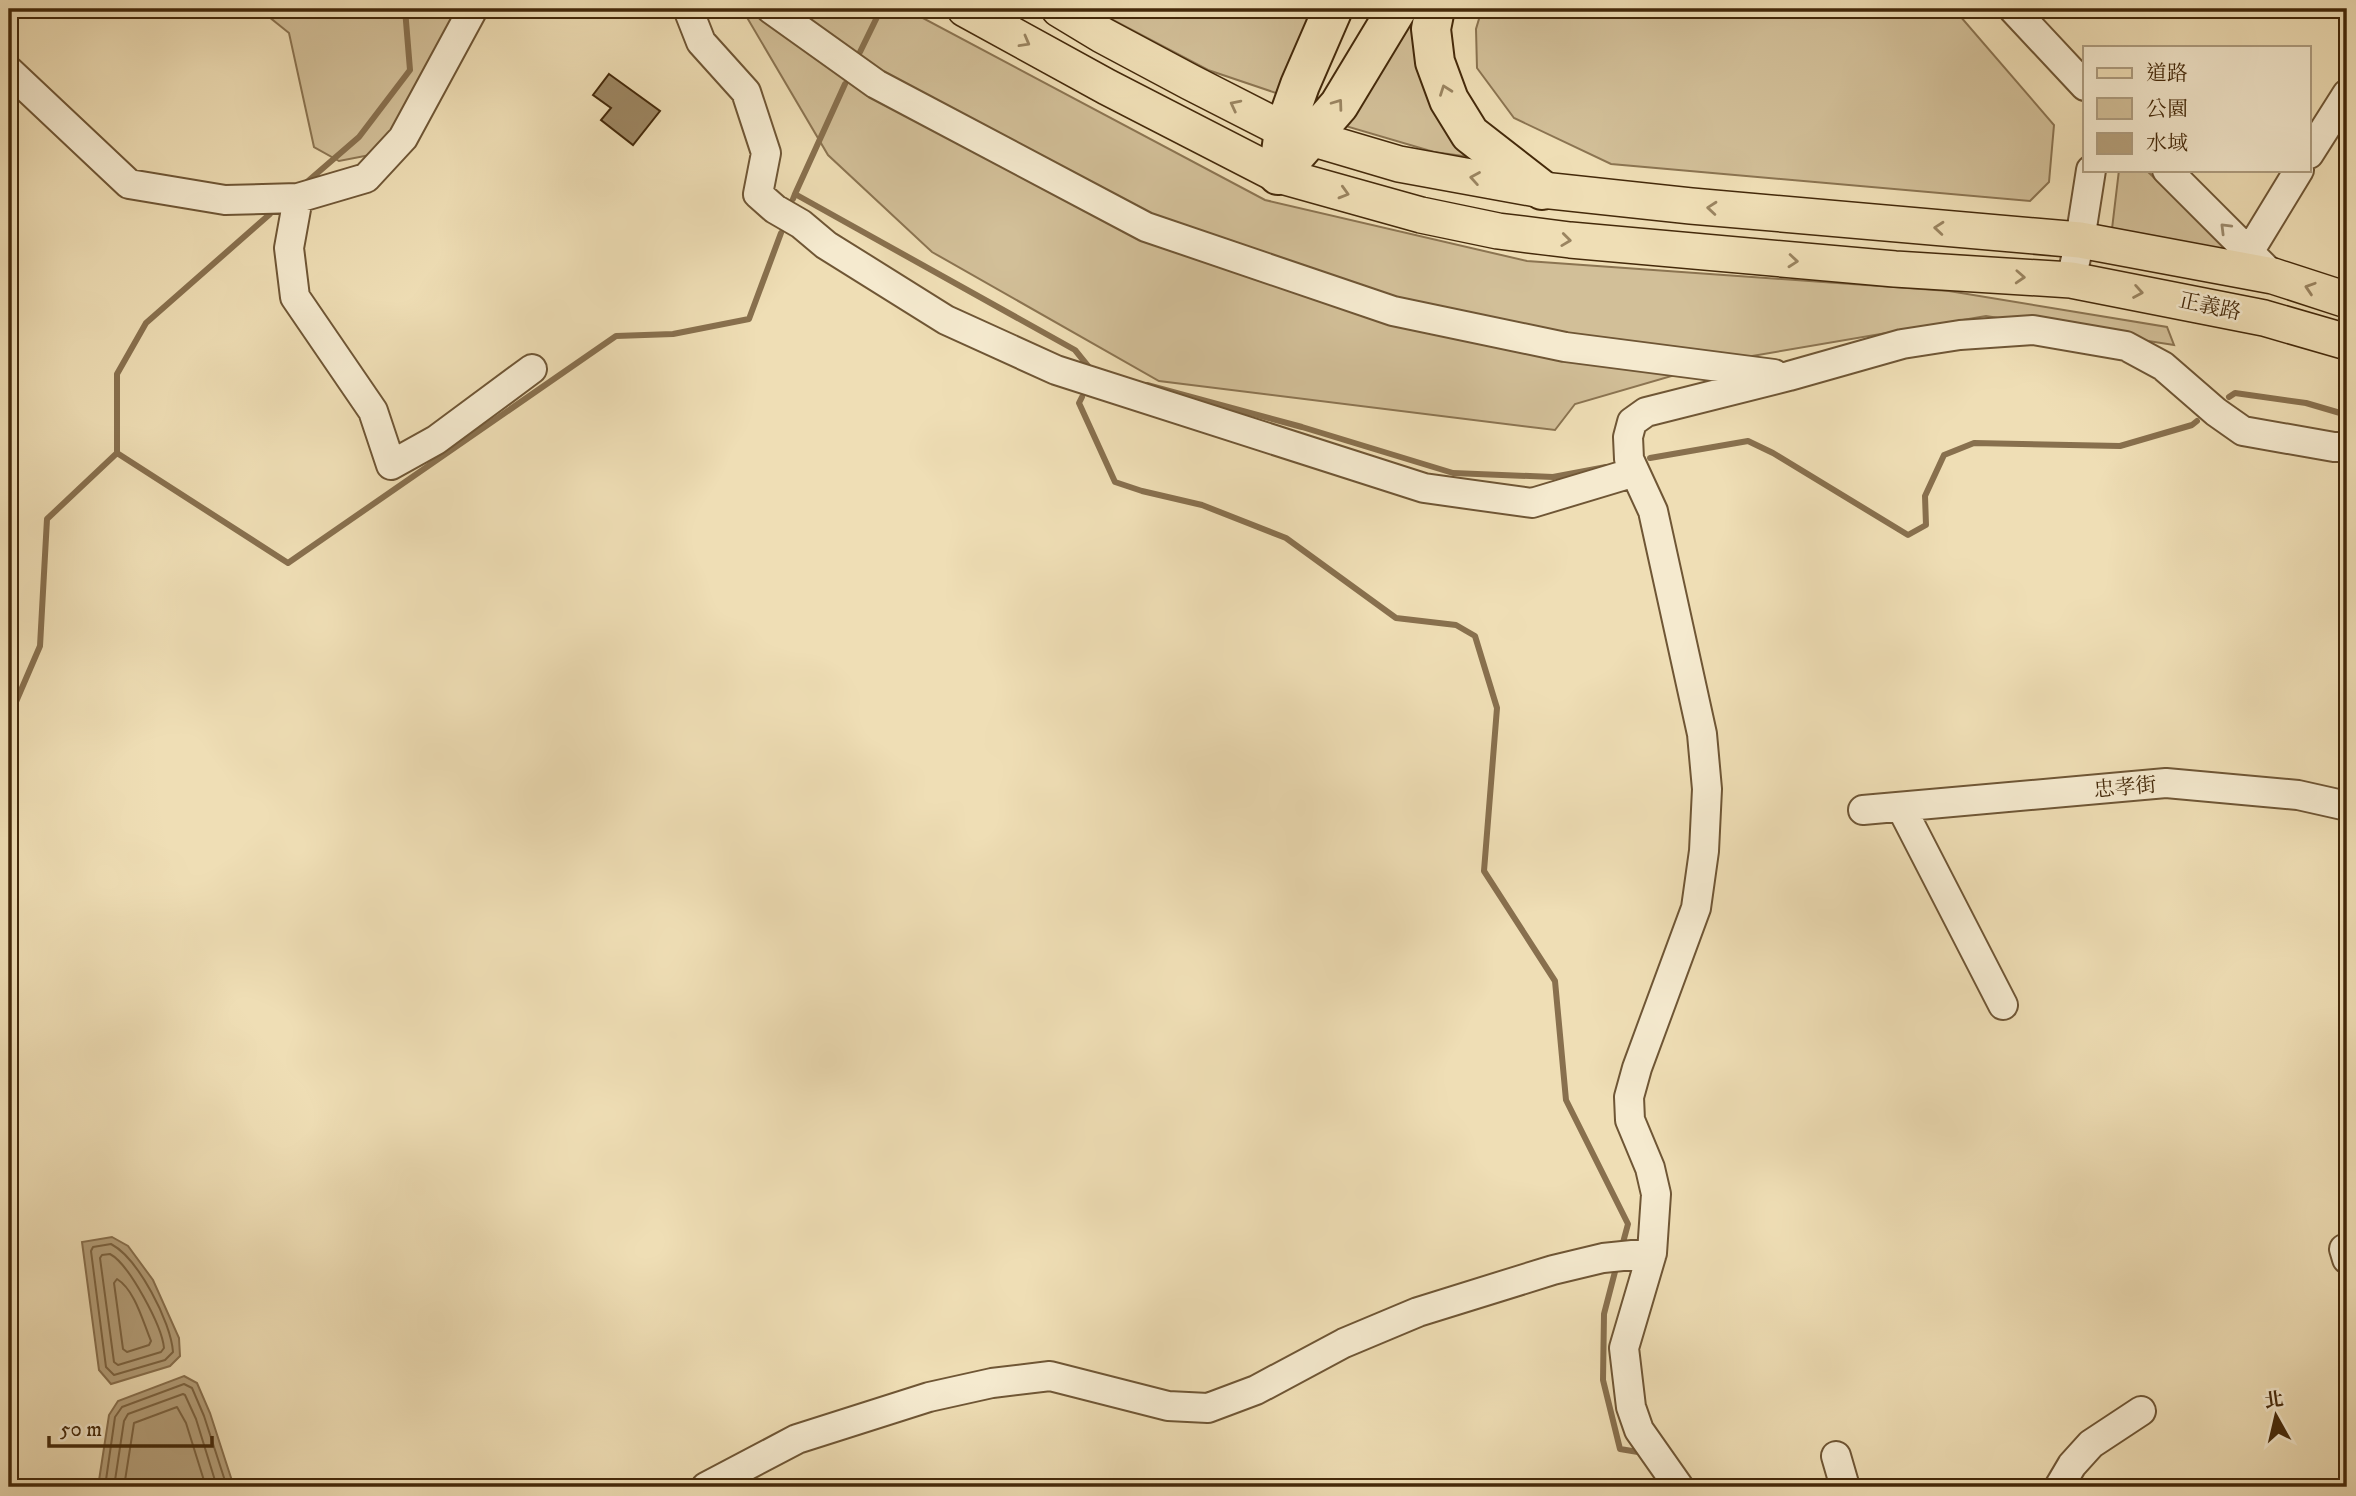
<svg xmlns="http://www.w3.org/2000/svg" width="2356" height="1496" font-family="'IM FELL DW Pica','Noto Serif TC',serif">
  <style>
    .green { fill: #d2bf98; stroke: #8b7451; stroke-width: 2 }
    .water { fill: #b5a07b; stroke: #88704e; stroke-width: 2 }
    .lines { fill: none; stroke-linecap: round; stroke-linejoin: round }
    .shore { stroke: #7c6442; stroke-width: 2 }
    .stream { stroke: #88704e; stroke-width: 6 }
    .building { fill: #9d8763; stroke: #44290a; stroke-width: 2 }
    .minor-casing { stroke: #6f5635; stroke-width: 32 }
    .major-casing { stroke: #44290a; stroke-width: 38 }
    .highway-casing { stroke: #44290a; stroke-width: 42 }
    .minor { stroke: #f5eacf; stroke-width: 28 }
    .major { stroke: #efdeb5; stroke-width: 35 }
    .highway { stroke: #efdeb5; stroke-width: 38 }
    .oneway { stroke: #9a8460 }
    .oneway2 { stroke: #9c8a6c }
    .labels { text-anchor: middle; stroke-width: 5; stroke-linejoin: round; paint-order: stroke }
    .street-label { font-size: 21px; fill: #44290a; stroke: #f5eacf }
  </style>
  <rect width="100%" height="100%" fill="#efdeb5"/>
  <filter id="stains"><feTurbulence type="fractalNoise" baseFrequency=".00286" numOctaves="4"/><feColorMatrix values="0 0 0 0 .2 0 0 0 0 .09 0 0 0 0 .02 0 0 0 .5 -.17"/></filter>
  <radialGradient id="worn" r=".72"><stop offset=".6" stop-color="#630" stop-opacity="0"/><stop offset="1" stop-color="#630" stop-opacity=".3"/></radialGradient>
  <!-- green -->
  <path class="green" d="M233,9H460L459,29L432,114L401,149L339,161L314,147L289,33L269,17Z
    M742,9H906L1265,200L1527,261L1949,291L2167,327L2174,345L1986,316L1723,361L1575,404L1555,430L1159,381L932,252L828,155Z
    M1092,9L1204,12L1234,9H1323L1285,96L1208,70Z
    M1409,9H1422L1470,157L1434,152L1342,125Z
    M1482,9H1954L2054,125L2049,182L2030,201L1611,164L1514,118L1477,68L1476,29Z
    M2119,170H2146L2235,255L2112,229Z"/>
  <!-- water -->
  <path class="water" d="M112,1237L128,1246L153,1280L179,1338L180,1356L170,1366L111,1384L99,1370L82,1242Z
    M184,1376L197,1383L210,1413L234,1487H98L109,1415L118,1401Z"/>
  <g class="lines">
    <!-- shore -->
    <path class="shore" d="M111,1244C138,1258 171,1322 173,1352L165,1360L114,1375L106,1367L91,1251L93,1247Z
      M110,1254C129,1264 162,1326 164,1348L161,1352L118,1365L114,1362L100,1258L102,1255Z
      M117,1279C135,1290 143,1322 151,1341L149,1345L127,1352L123,1349L114,1283Z
      M105,1487L115,1417L122,1407L184,1384L192,1388L204,1416L227,1487
      M114,1487L124,1421L128,1414L183,1394L185,1395L196,1419L217,1487
      M124,1487L134,1423L177,1407L186,1423L206,1487"/>
    <!-- stream -->
    <path class="stream" d="M860,52L881,9
      M307,182L359,137L410,70L405,9
      M795,194L845,84
      M793,199L795,194L1075,350L1092,371
      M1147,385L1302,427L1453,473L1553,477L1606,467
      M1082,397L1079,403L1115,482L1142,491L1202,505L1286,538L1396,618L1456,625L1475,636L1497,708L1484,871L1555,981L1566,1100L1628,1224L1621,1250
      M2229,397L2235,393L2306,403L2347,415
      M117,453V374L146,323L270,214
      M1650,458L1748,441L1773,453L1908,535L1926,525L1925,496L1944,455L1974,443L2120,446L2192,425L2197,421
      M9,718L40,646L47,519L117,453L288,563L616,336L673,334L749,319L781,233
      M1617,1264L1604,1314L1603,1380L1620,1449L1644,1453"/>
  </g>
  <!-- building -->
  <path class="building" d="M609,74L660,111L633,145L601,120L611,108L593,95Z"/>
  <g class="lines">
    <!-- minor casing -->
    <g class="minor-casing">
      <path id="minor" d="M688,9L701,42L746,92L766,153L758,194L775,209L801,224L826,245L946,320L1056,370L1424,488L1532,503L1635,472
        M771,9L876,84L1146,227L1393,311L1565,347L1774,374
        M2013,9L2085,86
        M9,71L129,184L225,200L298,198L366,178L403,138L473,9
        M2309,154L2347,94
        M2167,170L2273,276
        M298,198L289,248L295,297L373,411L391,465L436,440L532,369
        M2249,252L2299,170
        M2071,280L2080,240L2091,170
        M1901,807L2003,1005
        M1863,810L2166,783L2298,795L2347,806
        M2344,1249L2347,1259
        M1836,1456L1845,1487
        M706,1487L797,1439L929,1397L992,1383L1050,1376L1168,1406L1208,1408L1256,1390L1344,1343L1418,1312L1553,1270L1603,1258L1652,1253
        M1679,1487L1639,1430L1631,1407L1624,1348L1652,1253L1656,1194L1650,1168L1630,1120L1629,1097L1637,1068L1696,908L1704,851L1707,789L1702,734L1653,511L1629,459L1628,437L1632,422L1646,412L1789,376L1902,344L1960,335L2033,330L2126,346L2163,366L2216,412L2243,431L2334,447H2347
        M2059,1487L2072,1465L2091,1444L2141,1411"/>
    </g>
    <!-- major casing -->
    <g class="major-casing">
      <path id="major" d="M965,9L1107,87L1278,175L1421,215L1498,231L1570,240L1895,269L2071,280L2264,318L2347,342
        M1059,9L1102,35L1190,82L1284,130L1399,164L1542,190L1691,206L2080,240L2273,276L2347,300"/>
    </g>
    <!-- highway casing -->
    <g class="highway-casing">
      <path id="highway" d="M1435,9L1431,29L1435,62L1449,100L1470,134L1542,190
        M1278,175L1339,105L1397,9
        M1278,175L1284,130L1300,85L1333,9"/>
    </g>
    <!-- minor -->
    <use href="#minor" class="minor"/>
    <!-- major -->
    <use href="#major" class="major"/>
    <!-- highway -->
    <use href="#highway" class="highway"/>
  </g>
  <!-- one-way arrows -->
  <defs><path id="oneway-chevron" d="M-2-3.5L2.5 0L-2 3.5" fill="none" stroke-width="1.6" stroke-linecap="round" stroke-linejoin="round" transform="scale(1.75)"/></defs>
  <g class="oneway">
    <use href="#oneway-chevron" transform="translate(1025 42) rotate(29)"/>
    <use href="#oneway-chevron" transform="translate(1445 90) rotate(-110)"/>
    <use href="#oneway-chevron" transform="translate(1338 104) rotate(-54)"/>
    <use href="#oneway-chevron" transform="translate(1235 105) rotate(-153)"/>
    <use href="#oneway-chevron" transform="translate(1475 178) rotate(-170)"/>
    <use href="#oneway-chevron" transform="translate(1344 193) rotate(16)"/>
    <use href="#oneway-chevron" transform="translate(1712 208) rotate(-175)"/>
    <use href="#oneway-chevron" transform="translate(1939 228) rotate(-175)"/>
    <use href="#oneway-chevron" transform="translate(1566 240) rotate(7)"/>
    <use href="#oneway-chevron" transform="translate(1793 261) rotate(5)"/>
    <use href="#oneway-chevron" transform="translate(2020 277) rotate(3)"/>
    <use href="#oneway-chevron" transform="translate(2310 288) rotate(-162)"/>
    <use href="#oneway-chevron" transform="translate(2138 292) rotate(10)"/>
  </g>
  <use class="oneway2" href="#oneway-chevron" transform="translate(2225 228) rotate(-135)"/>
  <g class="labels">
    <!-- street labels -->
    <g class="street-label">
      <text transform="translate(2210 306) rotate(12)" y="7">正義路</text>
      <text transform="translate(2125 787) rotate(-5)" y="7">忠孝街</text>
    </g>
  </g>
  <!-- margin -->
  <rect width="2356" height="1496" fill="none" stroke="#efdeb5" stroke-width="35"/>
  <rect x="10" y="10" width="2335" height="1475" fill="none" stroke="#44290a" stroke-width="3.5"/>
  <rect x="18" y="18" width="2321" height="1461" fill="none" stroke="#44290a" stroke-width="2"/>
  <!-- legend -->
  <rect x="2083" y="46" width="228" height="126" fill="#f5eacf" stroke="#ae9d80" stroke-width="2"/>
  <rect x="2097" y="68" width="35" height="10" fill="#efdeb5" stroke="#ae9d80" stroke-width="2"/>
  <text x="2146" y="80" font-size="21" fill="#44290a">道路</text>
  <rect x="2097" y="98" width="35" height="21" fill="#d2bf98" stroke="#ae9d80" stroke-width="2"/>
  <text x="2146" y="116" font-size="21" fill="#44290a">公園</text>
  <rect x="2097" y="133" width="35" height="21" fill="#b5a07b" stroke="#ae9d80" stroke-width="2"/>
  <text x="2146" y="150" font-size="21" fill="#44290a">水域</text>
  <!-- north arrow -->
  <g transform="translate(2276 1416) rotate(352)" stroke="#f5eacf" stroke-width="5" paint-order="stroke">
  <path d="M0-5L12 26L0 18L-12 26Z" fill="#44290a"/>
  <text y="-10" font-size="19" font-weight="bold" text-anchor="middle" fill="#44290a">北</text>
  </g>
  <!-- scale -->
  <path d="M49 1436v10h163v-10" fill="none" stroke="#44290a" stroke-width="3.5"/>
  <text x="60" y="1436" font-size="21" fill="#44290a" stroke="#f5eacf" stroke-width="5" paint-order="stroke">50 m</text>
  <rect width="100%" height="100%" filter="url(#stains)"/>
  <rect width="100%" height="100%" fill="url(#worn)"/>
</svg>
